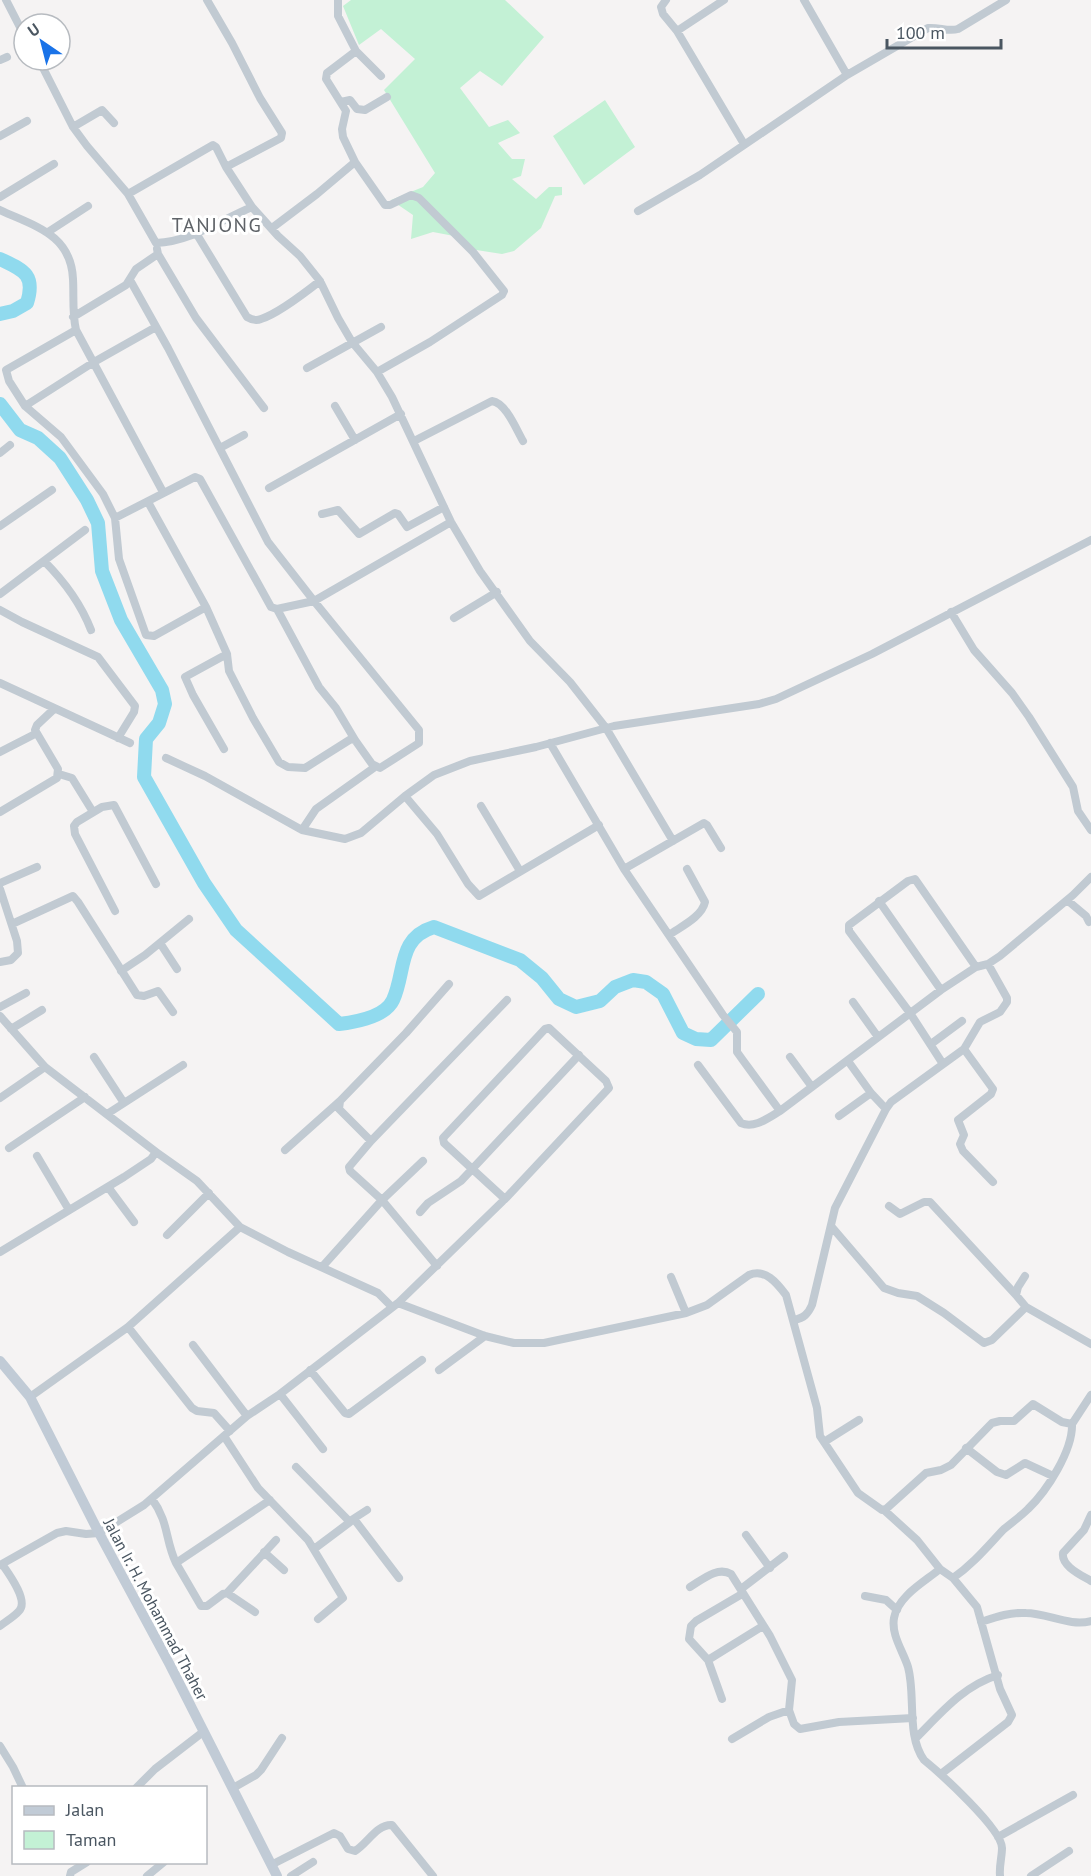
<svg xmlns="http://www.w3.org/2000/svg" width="1091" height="1876" font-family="'PT Sans',sans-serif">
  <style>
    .green { fill: #c3f1d5 }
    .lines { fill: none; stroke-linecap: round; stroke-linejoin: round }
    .river { stroke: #90daee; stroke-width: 14 }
    .street { stroke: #c1cad2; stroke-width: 8 }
    .secondary { stroke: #c1cbd6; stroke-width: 10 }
    .labels { text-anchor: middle; stroke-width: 6; stroke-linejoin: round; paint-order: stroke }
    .street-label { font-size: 16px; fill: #4a5661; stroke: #fff }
    .quarter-label { font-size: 20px; letter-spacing: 1.5px; fill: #5f6368; stroke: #fff }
  </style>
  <rect width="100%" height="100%" fill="#f5f3f3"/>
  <!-- green -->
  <path class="green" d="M351,0H505L544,37L502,86L480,71L460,88L489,127L508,120L520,133L498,143L512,159H525L521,176L512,179L536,199L549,187H562V195L555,196L541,228L514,251L502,254L470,249L454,236L433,232L411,239L413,215L391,200L423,187L435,173L384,90L415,59L381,29L359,45L343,6Z
    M605,100L635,147L584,185L553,136Z"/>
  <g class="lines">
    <!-- river -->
    <path class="river" d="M0,259C23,270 36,274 27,303L13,311L0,314
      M0,404L20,430L38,438L60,458L87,500L98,523L102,571L121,620L162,690L165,704L159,723L146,739L144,777L204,883L236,930L339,1024C356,1022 385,1017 393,1000C406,972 397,938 434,927L520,960L542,978L559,999L576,1007L600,1001L615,987L633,980L646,982L663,994L683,1033L696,1039L711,1040L758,994"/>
    <!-- street -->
    <path class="street" d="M6,0L24,35
      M207,0L232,43L260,98L282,133L281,138L226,167L252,207
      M666,0L661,7L663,14L677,31L744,144
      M804,0L847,75
      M677,31L724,0
      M356,51L381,76
      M0,60L7,57
      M39,60L73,127L87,146L128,194L156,243C190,242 221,220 252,207L278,236L300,256L320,281L338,318L352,342L377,372L392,397L451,522L480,571L530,641L570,682L606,728L673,841
      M341,102L350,100L357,109L365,110L387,97
      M73,127L102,110L114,123
      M0,136L27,121
      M355,162L385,205H390L411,195L419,198L473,252L504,291L502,295L430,342L377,372
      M128,194L213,145L216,147L226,167
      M0,197L54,164
      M0,210C34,226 71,234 73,279C74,296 72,313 76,330L163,492
      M638,211L700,175L847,75L928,28C939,27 948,32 958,29L1006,0
      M272,228L317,194L355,162L343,137L342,129L346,111L326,79L327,73L356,51L338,16V0
      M48,232L88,206
      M196,233L247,317C252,320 256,321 261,319C277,314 306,292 320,281
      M158,254L196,318L264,408
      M130,280L168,348L268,542L314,601L451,522
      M73,317L126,285L136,269L158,254L157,249
      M156,327L94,362L25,406L61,437L103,494L115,518L119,559L146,635L154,636L206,607
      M307,368L381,327
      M25,406L9,381L6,370L76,330
      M335,406L355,440
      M414,441L492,401C506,403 516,429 523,441
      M220,448L244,435
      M0,453L10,445
      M269,488L401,414
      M322,514L338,510L359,534L395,513L398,514L407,527L444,507
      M115,518L195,477L200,479L271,607L277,609L314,601L419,730V743L380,768L372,764L355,740L351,739L305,768L288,767L279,762L253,718L229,671L227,654L206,607L148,502
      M0,526L52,490
      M44,561C63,580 81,604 91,630
      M0,594L85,530
      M277,609L319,687L336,708L355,740
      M0,610L22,622L98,657L135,706L134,712L118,738
      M951,612L974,650L1012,693L1029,717L1073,787L1078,811L1091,830
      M454,618L497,592
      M0,683L130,743
      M550,743L624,869L723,1015L737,1032V1052L742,1059L780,1111L941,990L976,967L988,964L1000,956L1073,895L1091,877
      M224,749L193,695L185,677L227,654
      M0,752L35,734
      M166,758L205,776L302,830L345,839L361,833L405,796L434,775L470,761L536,747L614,726L759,704L776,699L872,654L1091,540
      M59,774L72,778L93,812
      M405,796L437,834L468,884L479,896L599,825
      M481,806L520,871
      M0,812L57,778L58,769L35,730L37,725L54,709
      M302,830L316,809L375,767
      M624,869L704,823L707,825L721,848
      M0,883L37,867
      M0,889L17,941L18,953L11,960L0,962
      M1067,900L1086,916L1089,922
      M879,901L941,990
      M115,911L75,834L74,826L77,822L102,807L114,805L156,884
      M12,924L73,896L78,902L137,995L144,996L158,991L173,1012
      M669,935C680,927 702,917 705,902L687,869
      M160,943L177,969
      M121,971L145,955L189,919
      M853,1002L878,1037
      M0,1007L26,993
      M0,1016L45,1067L156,1152L151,1159L124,1177L0,1252
      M11,1029L42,1010
      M931,1044L962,1021
      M964,1049L993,1089L991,1094L958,1120L964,1135L960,1144L963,1151L993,1182
      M94,1057L124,1103
      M790,1057L812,1087
      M848,1061L871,1093L886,1109
      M943,1064L910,1013L849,931V925L908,881L915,879L976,967
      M698,1065L741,1123C754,1129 768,1118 780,1111
      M0,1098L45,1067
      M107,1114L183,1065
      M839,1116L871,1093
      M371,1141L339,1109L340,1101L406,1033L449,984
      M9,1148L85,1097
      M285,1150L340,1101
      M156,1152L197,1181L240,1227L288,1252L378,1293L392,1307
      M37,1156L69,1210
      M108,1187L134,1222
      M889,1206L900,1214L924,1202H930L1016,1295
      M420,1212L428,1203L461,1181L579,1055
      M831,1226L884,1288L898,1293L917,1296L944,1313L984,1343L992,1340L1026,1307
      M167,1235L209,1193
      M437,1266L382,1200L350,1171L349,1167L371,1141L507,1000
      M322,1267L382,1200L423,1161
      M1025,1276L1018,1287L1016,1295L1026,1307L1091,1344
      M671,1277L686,1313
      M398,1303L505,1199L609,1088L606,1081L549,1028L545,1029L443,1138L444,1143L505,1199
      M794,1320C804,1318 808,1314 812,1305L835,1208L886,1109L891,1102L964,1049L980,1022L1000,1012L1007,1002V998L988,964
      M128,1327L240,1227
      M193,1345L247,1416
      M310,1370L345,1413L349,1414L422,1360
      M439,1370L485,1336
      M280,1394L323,1449
      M30,1397L128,1327L192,1408L197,1411L214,1413L230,1431
      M224,1436L258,1488L308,1540L343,1598L318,1619
      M824,1442L859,1420
      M966,1448L997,1472L1006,1475L1025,1463L1053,1476
      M296,1467L350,1522L314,1549
      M152,1499C169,1522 165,1540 176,1563
      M884,1510L917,1540L940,1569L953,1578C973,1564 987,1547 1003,1530C1011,1523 1020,1517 1028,1509C1047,1491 1073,1450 1072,1424
      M1091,1515L1084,1530L1063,1553C1061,1566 1081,1575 1091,1581
      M354,1519L399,1578
      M350,1521L367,1510
      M746,1535L770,1568
      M264,1552L284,1570
      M0,1565L57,1533L66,1531L86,1534L99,1533L144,1505L247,1416L280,1394L398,1303L485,1336L514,1343H544L686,1313L707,1305L749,1275C765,1268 777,1283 786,1295L817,1408L820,1436L858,1493L882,1510L886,1509L926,1473L941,1470L951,1465L992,1423L1000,1421H1014L1033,1404L1062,1422L1072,1424L1091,1395
      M940,1569C924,1582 898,1596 894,1618C891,1635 903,1651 908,1667C916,1696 906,1735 924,1760C940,1773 1002,1829 1002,1848C1002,1857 999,1866 1000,1876
      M690,1587C702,1580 717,1566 731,1574L770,1636L792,1680L789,1710L794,1724L800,1729L839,1722L913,1718
      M741,1589L784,1556
      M227,1593L276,1540
      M865,1596L886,1600L897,1610
      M255,1612L227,1593L223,1594L207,1606H201L176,1563L270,1500
      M981,1622C996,1617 1010,1612 1026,1613C1047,1613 1070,1627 1091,1621
      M0,1626C6,1621 14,1617 19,1611C29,1601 9,1574 2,1564
      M708,1660L763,1626
      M722,1699L708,1660L689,1639L691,1626L696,1621L742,1594
      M916,1738C941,1713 963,1686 998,1675
      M732,1739L769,1717L789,1710
      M0,1746L13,1767L23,1788
      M941,1774L1008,1722L1012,1715L1000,1689L977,1607L953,1578
      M136,1788L155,1769L203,1732
      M233,1788L256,1775L261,1770L282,1738
      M998,1837L1073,1795
      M271,1865L334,1833L340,1836L348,1849L355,1851C367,1844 377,1824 392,1825L433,1876
      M70,1876L71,1872L87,1862
      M147,1876L164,1862
      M291,1876L313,1862
      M1031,1876L1069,1851"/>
    <!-- secondary -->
    <path class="secondary" d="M0,1361L30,1397L99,1533L170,1665L277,1876"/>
  </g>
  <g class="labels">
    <!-- street labels -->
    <g class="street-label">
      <text transform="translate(156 1609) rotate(62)" y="6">Jalan Ir. H. Mohammad Thaher</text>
    </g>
    <!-- quarter labels -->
    <g class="quarter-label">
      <text x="217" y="232">TANJONG</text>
    </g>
  </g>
  <!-- legend -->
  <rect x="12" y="1786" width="195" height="78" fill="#ffffff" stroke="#b7bbc0" stroke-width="1.5"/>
  <rect x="24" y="1806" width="30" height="9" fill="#c1cbd6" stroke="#b7bbc0" stroke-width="1.5"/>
  <text x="66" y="1816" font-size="18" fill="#4a5661">Jalan</text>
  <rect x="24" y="1831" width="30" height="18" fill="#c3f1d5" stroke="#b7bbc0" stroke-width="1.5"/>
  <text x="66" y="1846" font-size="18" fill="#4a5661">Taman</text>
  <!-- north arrow -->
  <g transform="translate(42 42) rotate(325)"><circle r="28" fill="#ffffff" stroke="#b7bbc0" stroke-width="1.5"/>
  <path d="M0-4.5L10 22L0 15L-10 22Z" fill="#1a73e8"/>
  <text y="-9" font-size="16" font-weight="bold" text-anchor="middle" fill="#4a5661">U</text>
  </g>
  <!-- scale -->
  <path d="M887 39v9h114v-9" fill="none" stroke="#4a5661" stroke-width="3"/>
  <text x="896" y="39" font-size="18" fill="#4a5661" stroke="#ffffff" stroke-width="4.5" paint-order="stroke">100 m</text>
</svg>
